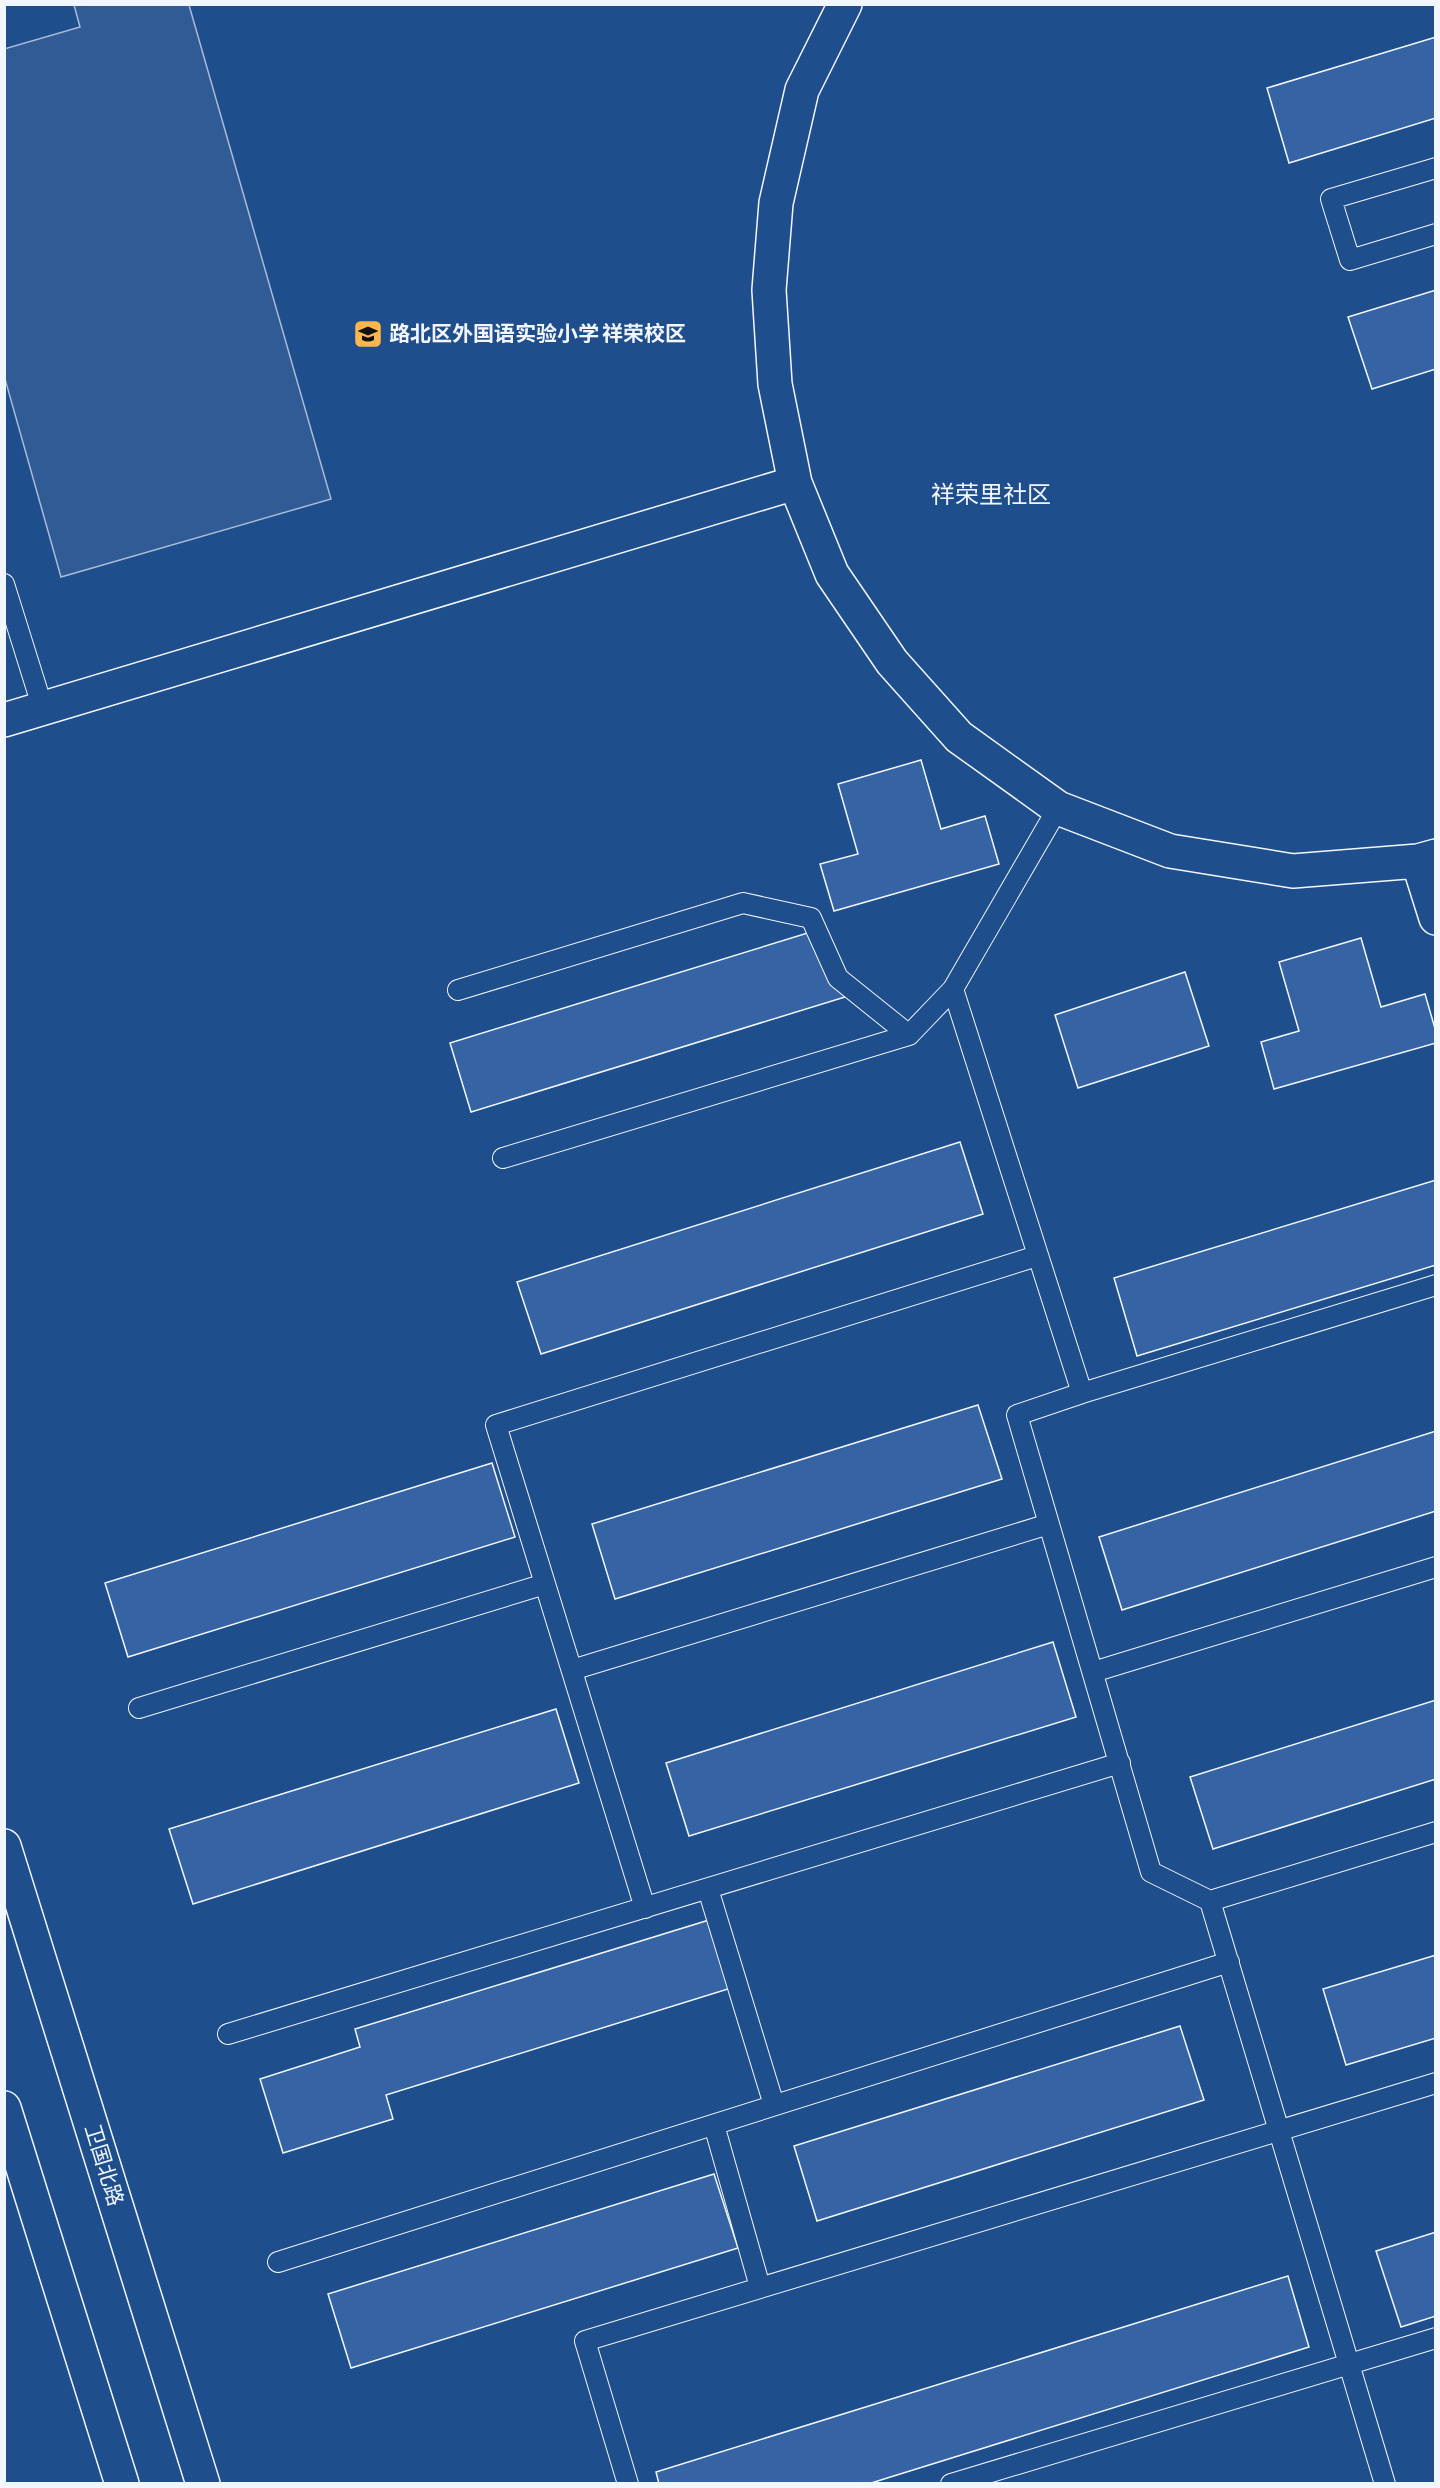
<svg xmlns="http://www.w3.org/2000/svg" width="1440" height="2488" font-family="'Asap Condensed','Noto Sans SC',sans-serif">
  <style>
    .built { fill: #305b95; stroke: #a8bbd7; stroke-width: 1.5 }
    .building { fill: #3563a3; stroke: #f2f6ff; stroke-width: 1.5 }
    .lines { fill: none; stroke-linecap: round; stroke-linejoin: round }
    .lane-casing { stroke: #f2f6ff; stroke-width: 22 }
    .street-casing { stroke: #f2f6ff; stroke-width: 36 }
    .secondary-casing { stroke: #f2f6ff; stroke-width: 36 }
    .lane { stroke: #1f4e8c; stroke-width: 20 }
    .street { stroke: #1f4e8c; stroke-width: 33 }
    .secondary { stroke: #1f4e8c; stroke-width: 33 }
    .labels { text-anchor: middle; stroke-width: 4.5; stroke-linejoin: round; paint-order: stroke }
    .poi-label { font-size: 21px; font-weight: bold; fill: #f2f6ff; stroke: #1f4e8c; text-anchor: start }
    .street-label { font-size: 21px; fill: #f2f6ff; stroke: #1f4e8c }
    .quarter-label { font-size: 24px; fill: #f2f6ff; stroke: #1f4e8c }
  </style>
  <rect width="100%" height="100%" fill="#1f4e8c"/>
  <!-- built -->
  <path class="built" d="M74,5H189L331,499L61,577L5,379L4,49L80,27Z"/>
  <!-- building -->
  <path class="building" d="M1436,37V118L1289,163L1267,88Z
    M1436,290V369L1372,389L1348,317Z
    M921,760L941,829L985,816L999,864L834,911L820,864L858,854L838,784Z
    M824,928L845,997L471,1112L450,1043Z
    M1361,938L1381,1007L1425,994L1436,1032V1043L1274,1089L1261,1042L1299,1031L1279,962Z
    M1185,972L1209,1046L1078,1088L1055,1015Z
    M960,1142L983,1214L541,1354L517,1282Z
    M1436,1180V1265L1137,1356L1114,1278Z
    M978,1405L1002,1479L615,1599L592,1524Z
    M1436,1431V1511L1122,1610L1099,1537Z
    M492,1463L515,1537L128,1657L105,1583Z
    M1053,1642L1076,1717L689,1836L666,1763Z
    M1436,1700V1779L1213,1849L1190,1777Z
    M556,1709L579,1783L193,1904L169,1829Z
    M722,1916L744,1984L386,2095L393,2119L283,2153L260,2079L360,2047L355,2029Z
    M1436,1955V2038L1346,2065L1323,1989Z
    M1180,2026L1204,2100L817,2221L794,2146Z
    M714,2174L738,2248L351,2368L328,2294Z
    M1436,2232V2316L1401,2327L1376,2251Z
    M1288,2276L1309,2347L868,2484H659L656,2472Z"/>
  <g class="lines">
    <!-- lane casing -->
    <g class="lane-casing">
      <path id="lane" d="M1436,168L1331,199L1350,260L1436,234
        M4,584L43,709
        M1058,808L953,989L1082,1393
        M458,990L743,903L811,918L838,978L909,1035
        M503,1158L909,1035L953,989
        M572,1670L1049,1524
        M1093,1672L1436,1567
        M139,1708L545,1584
        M708,1889L774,2105
        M1210,1901L1436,1832
        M645,1908L496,1425L1037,1256
        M228,2034L1120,1763
        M714,2125L760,2287
        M278,2262L1229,1962
        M628,2484L585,2341L1436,2083
        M951,2484L1436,2338
        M1385,2484L1210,1901L1151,1872L1017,1415L1082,1393L1436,1285"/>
    </g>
    <!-- street casing -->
    <g class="street-casing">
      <path id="street" d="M845,4L802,90L776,203L769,290L775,384L795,483L832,574L892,662L959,737L1058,808L1170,851L1293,871L1418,861L1436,856
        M4,720L795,483
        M1418,861L1436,918"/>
    </g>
    <!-- secondary casing -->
    <g class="secondary-casing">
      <path id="secondary" d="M4,1846L203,2484
        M4,2108L122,2484"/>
    </g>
    <!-- lane -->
    <use href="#lane" class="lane"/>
    <!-- street -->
    <use href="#street" class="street"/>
    <!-- secondary -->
    <use href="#secondary" class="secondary"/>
  </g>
  <!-- icons -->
  <defs>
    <g id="school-square" transform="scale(1.5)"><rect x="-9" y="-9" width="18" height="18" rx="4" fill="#ffb74d" stroke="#1f4e8c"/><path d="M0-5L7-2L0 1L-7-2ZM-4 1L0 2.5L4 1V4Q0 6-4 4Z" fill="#111"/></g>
  </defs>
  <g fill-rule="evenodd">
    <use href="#school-square" x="368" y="334"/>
  </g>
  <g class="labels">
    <!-- poi labels -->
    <g class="poi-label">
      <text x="389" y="341">路北区外国语实验小学 祥荣校区</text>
    </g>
    <!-- street labels -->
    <g class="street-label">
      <text transform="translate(104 2165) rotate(73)" y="7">卫国北路</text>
    </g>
    <!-- quarter labels -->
    <g class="quarter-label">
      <text x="991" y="503">祥荣里社区</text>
    </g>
  </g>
  <!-- border -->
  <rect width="1440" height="2488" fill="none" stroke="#f2f6ff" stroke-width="12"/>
</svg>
